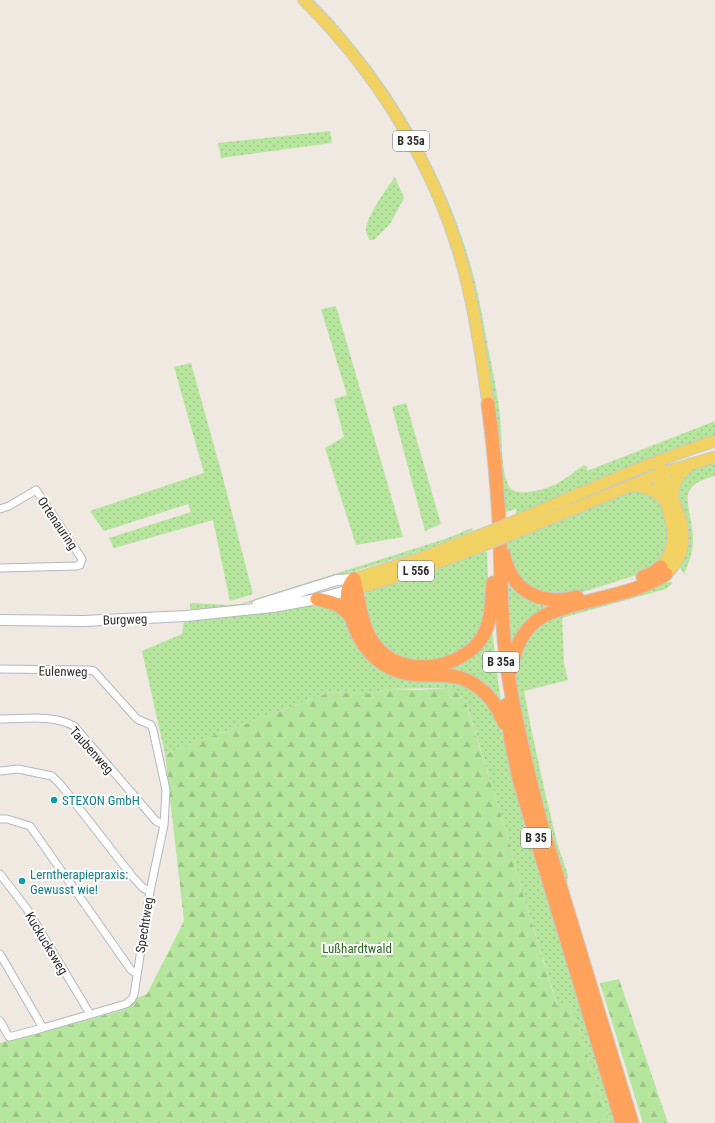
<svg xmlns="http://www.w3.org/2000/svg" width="715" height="1123" font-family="'Roboto Condensed',sans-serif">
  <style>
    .grass { fill: url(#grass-dots) }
    .forest { fill: url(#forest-firs) }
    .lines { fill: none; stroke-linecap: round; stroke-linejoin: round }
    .street-casing { stroke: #b4b7c1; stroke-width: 9 }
    .secondary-casing { stroke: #b4b7c1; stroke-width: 12 }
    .primary-casing { stroke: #c9c9c9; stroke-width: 13 }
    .highway-casing { stroke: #c9c9c9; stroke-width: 15 }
    .street { stroke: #fff; stroke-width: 7 }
    .secondary { stroke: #fff; stroke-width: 10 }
    .primary { stroke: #f2d163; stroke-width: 11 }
    .highway { stroke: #ffa35c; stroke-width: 13 }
    .primary-bridge-casing { stroke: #c9c9c9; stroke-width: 13; stroke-linecap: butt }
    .primary-bridge { stroke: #f2d163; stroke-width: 11 }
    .culture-dot { fill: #0f9aa8; stroke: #fff; stroke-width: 1.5 }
    .labels { text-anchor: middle; stroke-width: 4; stroke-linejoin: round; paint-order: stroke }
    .shield { fill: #fff; stroke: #6d6d6d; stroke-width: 1 }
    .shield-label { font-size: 12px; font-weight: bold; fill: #2e2e2e }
    .street-label { font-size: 13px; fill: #2e2e2e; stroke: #fff }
    .culture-label { font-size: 13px; fill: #0d838f; stroke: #fff; text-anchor: start }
    .park-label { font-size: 13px; fill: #2c6e1b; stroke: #fff }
  </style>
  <defs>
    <pattern id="grass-dots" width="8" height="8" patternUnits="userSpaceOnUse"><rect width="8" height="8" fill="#b6e59e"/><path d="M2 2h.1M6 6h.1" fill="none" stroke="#9dc588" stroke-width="1.8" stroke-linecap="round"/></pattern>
    <pattern id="forest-firs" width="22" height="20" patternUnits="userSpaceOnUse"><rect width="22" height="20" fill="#b6e59e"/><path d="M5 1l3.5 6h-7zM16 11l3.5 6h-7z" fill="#9dc588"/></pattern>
  </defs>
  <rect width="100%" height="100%" fill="#efe9e1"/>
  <!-- grass -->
  <path class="grass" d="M310,0H314C386,74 441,164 470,263C479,294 484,326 490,358C494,377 498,397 500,416C502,436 501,456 505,476C506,480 508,486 511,489C520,497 546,489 556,484C566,479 575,471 584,465L587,467V471L715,421V438L516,517V509L502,513L498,426L493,396L432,174Z
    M330,131L332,143L221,158L218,143Z
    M395,177L404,198L390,224L374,240H369C368,237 366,233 366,230C366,217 387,188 395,177Z
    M336,306L403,537L356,545L325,448L344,437L334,399L347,395L321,309Z
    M191,363L223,478L253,594L230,601L213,520L114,548L109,538L191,512L188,504L104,531L90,511L204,473L174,367Z
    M406,403L441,524L425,531L392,407Z
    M715,461V476C678,486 688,498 692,528C695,544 691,559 684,574L680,567L677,495L679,482L693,468Z
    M646,471H652L562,509L598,491Z
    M637,490L659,499L668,518V554L649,571L570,596L529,590L506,555V541Z
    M472,528L473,531L431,548L259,600L227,608L193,612L190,609V604L192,603L228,605L240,604L445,539Z
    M487,551L489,607L476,641L441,662L400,660L374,637L363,598L364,594L367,591L470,553L472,556Z
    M505,575L514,586L525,595L539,601L551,603L568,602L658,575C651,581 638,583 629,586C613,591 596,596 579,600C548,609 519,617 511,653Z
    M664,581L673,583L666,589L562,618L564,663L568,680L524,691L531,728L546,797L558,846L568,875L567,883L572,902L639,1123H636L532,769L515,678V667L519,648L543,620Z
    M321,603L344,614C348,627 352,639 360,650L448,679L476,690L499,720L515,788L526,832L618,1123H610L570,1003L558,1007L523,894L509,841L468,709L444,688L387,689L366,694L331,692L165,754L142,651L182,634L184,621L255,611H278Z
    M492,629L498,681L502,707L491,692L387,662L374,650L435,669Z"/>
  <!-- forest -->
  <path class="forest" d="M444,688L454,690L465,701L509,841L523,894L557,1006L570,1003L610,1123H0V1043L45,1032L126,1009L137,998L147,994L184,921L165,754L331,692L366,694L388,689L419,690Z
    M619,979L668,1123H643L600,983Z"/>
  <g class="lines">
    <!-- street casing -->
    <g class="street-casing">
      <path id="street" d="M0,509L9,506L36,490L82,559L80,565L76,566L0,568
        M0,669L89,670L94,671L137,719L151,725L153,730L166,790L164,825L150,891L134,995L131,1000L126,1004L43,1028L9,1037L0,1021
        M0,719C23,719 53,714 74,726L156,821L164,825
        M0,771L18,769L52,776L61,785L132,876L143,888L150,891
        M0,819H7L30,826L131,970L136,973
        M0,874L27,909L90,1014
        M0,954L43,1028"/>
    </g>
    <!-- secondary casing -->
    <g class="secondary-casing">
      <path id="secondary" d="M257,605L337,580L354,579
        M0,620L84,621L186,616L273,607L317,599L354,589"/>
    </g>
    <!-- primary casing -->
    <g class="primary-casing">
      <path id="primary" d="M304,0C377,73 436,167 463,267C475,312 482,358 488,404
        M660,467C672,503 702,541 666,574
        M660,484C668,513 684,541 661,567
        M632,485C645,487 654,490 664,499
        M672,497L676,480L690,464
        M513,522C580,494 646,463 715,441
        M515,533L662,473L715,457
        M354,579L421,558L473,538
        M356,589L416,571L474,549"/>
    </g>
    <!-- highway casing -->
    <g class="highway-casing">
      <path id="highway" d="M488,404C494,449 498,495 500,540C501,577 501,613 505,649C511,706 526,762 539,816L632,1123
        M504,555C512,592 541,606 577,597
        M643,577L653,573L661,567
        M354,579C344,590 347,602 351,616C360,651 385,675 422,675C436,675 451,674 464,679C485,688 496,703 504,723
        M354,579C359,600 361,627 375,645C400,679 462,671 483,636C492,620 491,601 493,583
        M317,599C333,603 340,603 351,617
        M512,669C514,645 527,622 550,613C586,598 633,596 666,574
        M506,705L511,741L519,779L540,852L622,1123"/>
    </g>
    <!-- street -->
    <use href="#street" class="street"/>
    <!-- secondary -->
    <use href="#secondary" class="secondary"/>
    <!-- primary -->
    <use href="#primary" class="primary"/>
    <!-- highway -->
    <use href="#highway" class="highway"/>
    <!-- primary-bridge casing -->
    <g class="primary-bridge-casing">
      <path id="primary-bridge" d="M473,538L513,522
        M474,549L515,533"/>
    </g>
    <!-- primary-bridge -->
    <use href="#primary-bridge" class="primary-bridge"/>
  </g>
  <!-- markers -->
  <g class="culture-dot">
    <circle cx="54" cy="800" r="4"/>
    <circle cx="22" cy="881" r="4"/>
  </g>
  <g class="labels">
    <!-- shield labels -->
    <g class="shield">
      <rect x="393" y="131" width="36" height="20" rx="3"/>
      <rect x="398" y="561" width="36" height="20" rx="3"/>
      <rect x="483" y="652" width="36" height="20" rx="3"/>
      <rect x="521" y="828" width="30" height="20" rx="3"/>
    </g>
    <g class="shield-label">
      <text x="411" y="145">B 35a</text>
      <text x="416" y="575">L 556</text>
      <text x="501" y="666">B 35a</text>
      <text x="536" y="842">B 35</text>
    </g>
    <!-- street labels -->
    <g class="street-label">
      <text transform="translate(58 523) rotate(56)" y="5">Ortenauring</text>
      <text transform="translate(125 619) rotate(-2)" y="5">Burgweg</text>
      <text transform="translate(63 671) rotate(1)" y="5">Eulenweg</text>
      <text transform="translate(92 750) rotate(48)" y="5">Taubenweg</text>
      <text transform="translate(144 925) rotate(-81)" y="5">Spechtweg</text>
      <text transform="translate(47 943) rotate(59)" y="5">Kuckucksweg</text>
    </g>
    <!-- culture labels -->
    <g class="culture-label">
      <text x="62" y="805">STEXON GmbH</text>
      <text x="30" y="879">Lerntherapiepraxis:<tspan x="30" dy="15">Gewusst wie!</tspan></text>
    </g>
    <!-- park labels -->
    <g class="park-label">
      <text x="357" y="953">Lußhardtwald</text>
    </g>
  </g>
</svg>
